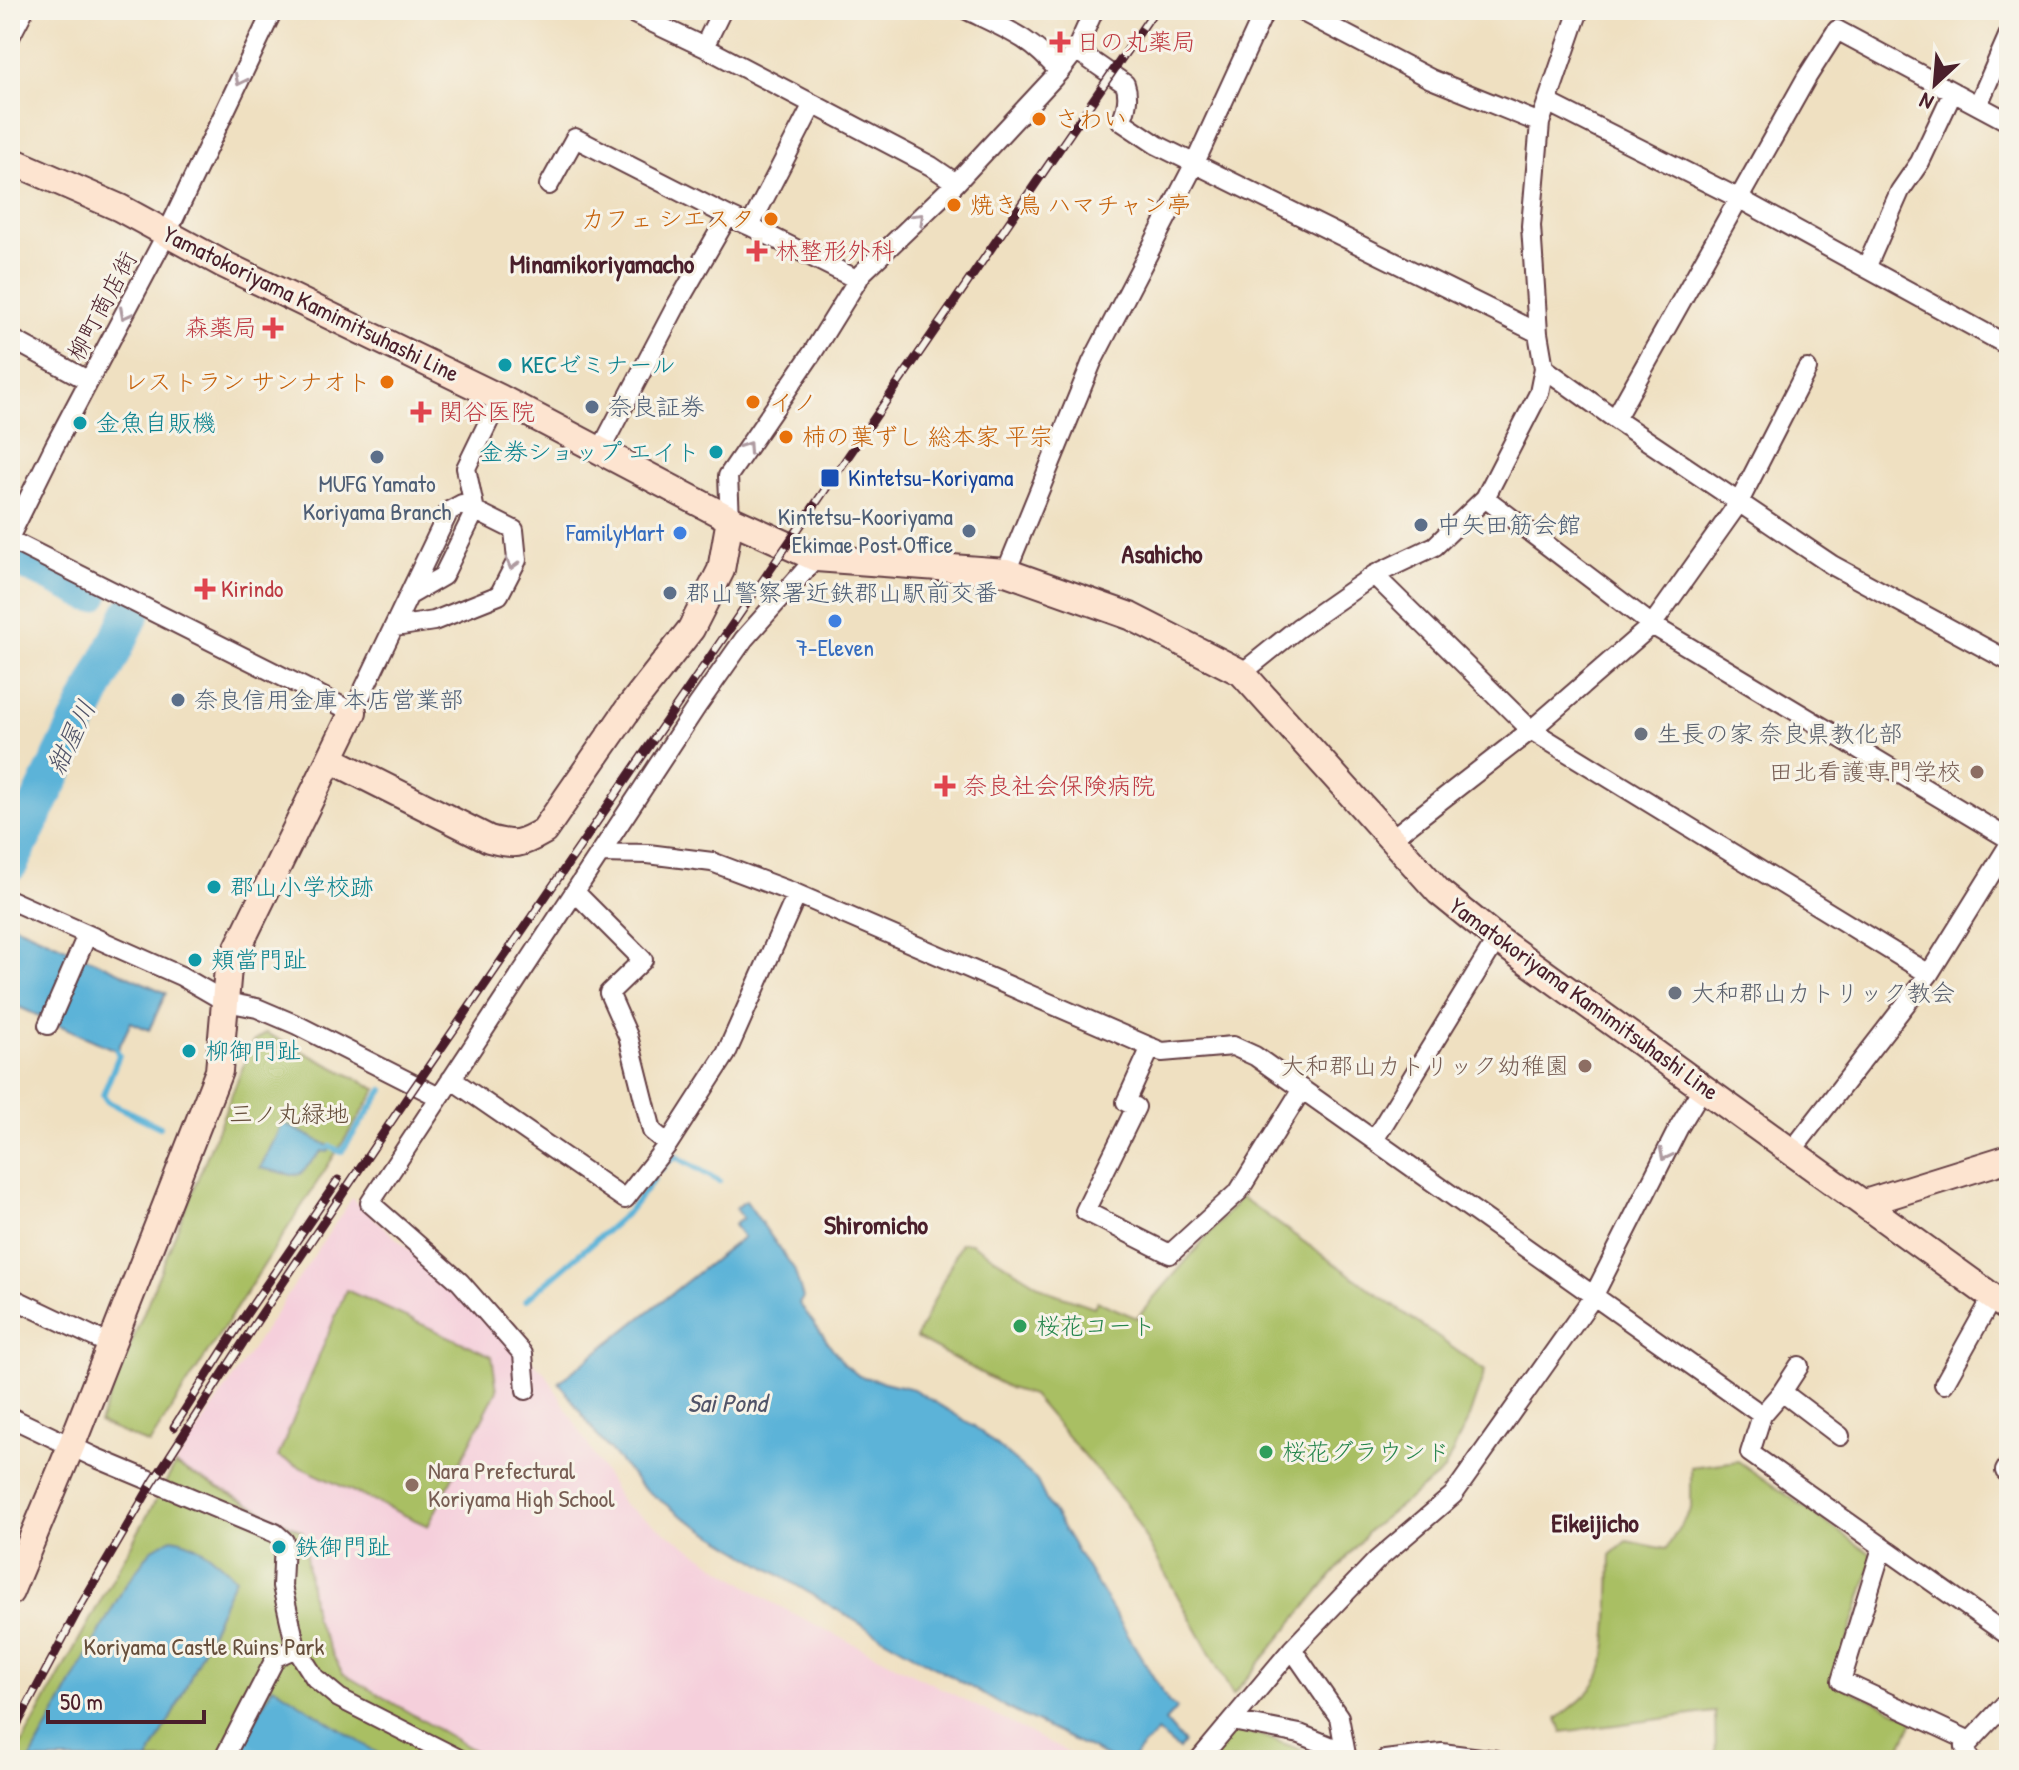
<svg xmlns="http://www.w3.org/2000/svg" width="2019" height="1770" font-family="'Patrick Hand','Klee One',sans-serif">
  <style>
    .built { fill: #f5cfdb }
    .green { fill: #a9bf64; stroke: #7a6f48; stroke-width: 2 }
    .water { fill: #5bb3d8; stroke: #526982; stroke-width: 2 }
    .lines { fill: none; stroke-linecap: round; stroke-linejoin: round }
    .stream { stroke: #5bb3d8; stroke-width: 6 }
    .river { stroke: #5bb3d8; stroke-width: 38 }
    .street-casing { stroke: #633c42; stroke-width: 22 }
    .secondary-casing { stroke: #633c42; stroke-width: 30 }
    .street { stroke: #fff; stroke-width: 18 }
    .secondary { stroke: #fde4d0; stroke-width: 26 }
    .rail-casing { stroke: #4a1f2b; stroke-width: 9 }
    .rail { stroke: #f7f3e8; stroke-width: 6; stroke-dasharray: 18; stroke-linecap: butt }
    .oneway { stroke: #ae9aa0 }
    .health-dot { fill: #e0444e; stroke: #f7f3e8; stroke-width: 3 }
    .food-dot { fill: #e8710a; stroke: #f7f3e8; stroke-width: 3 }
    .culture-dot { fill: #0f9aa8; stroke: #f7f3e8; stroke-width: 3 }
    .service-dot { fill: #5c6f8a; stroke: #f7f3e8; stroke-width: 3 }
    .transit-dot { fill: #1a4fb4; stroke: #f7f3e8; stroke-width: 3 }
    .shop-dot { fill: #3f7fe0; stroke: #f7f3e8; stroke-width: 3 }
    .worship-dot { fill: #6b7280; stroke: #f7f3e8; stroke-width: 3 }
    .education-dot { fill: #8d6e63; stroke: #f7f3e8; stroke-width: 3 }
    .leisure-dot { fill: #2e9e5b; stroke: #f7f3e8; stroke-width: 3 }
    .labels { text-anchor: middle; stroke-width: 6; stroke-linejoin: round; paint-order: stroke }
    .health-label { font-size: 24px; fill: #be3a42; stroke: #f7f3e8; text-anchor: start }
    .food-label { font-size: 24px; fill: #c56008; stroke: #f7f3e8; text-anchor: start }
    .street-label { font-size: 24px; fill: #4a1f2b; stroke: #f7f3e8 }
    .culture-label { font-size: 24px; fill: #0d838f; stroke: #f7f3e8; text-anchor: start }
    .service-label { font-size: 24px; fill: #4e5e75; stroke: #f7f3e8; text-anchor: start }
    .transit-label { font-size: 24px; fill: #164399; stroke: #f7f3e8; text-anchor: start }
    .shop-label { font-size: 24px; fill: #366cbe; stroke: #f7f3e8; text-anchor: end }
    .worship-label { font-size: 24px; fill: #5b616d; stroke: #f7f3e8; text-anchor: start }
    .education-label { font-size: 24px; fill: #785e54; stroke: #f7f3e8; text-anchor: end }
    .park-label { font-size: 24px; fill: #664f3c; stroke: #f7f3e8 }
    .leisure-label { font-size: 24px; fill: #27864d; stroke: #f7f3e8; text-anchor: start }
    .neighbourhood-label { font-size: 26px; font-weight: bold; fill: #4a1f2b; stroke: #f7f3e8 }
    .water-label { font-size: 26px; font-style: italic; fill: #505368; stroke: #f7f3e8 }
  </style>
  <rect width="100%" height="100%" fill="#f7f3e8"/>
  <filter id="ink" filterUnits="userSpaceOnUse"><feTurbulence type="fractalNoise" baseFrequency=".0125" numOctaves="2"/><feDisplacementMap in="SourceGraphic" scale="16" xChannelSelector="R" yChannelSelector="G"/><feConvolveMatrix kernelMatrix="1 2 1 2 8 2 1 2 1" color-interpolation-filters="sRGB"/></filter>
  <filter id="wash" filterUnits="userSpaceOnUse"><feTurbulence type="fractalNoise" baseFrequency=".006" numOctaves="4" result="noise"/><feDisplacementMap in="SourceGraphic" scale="32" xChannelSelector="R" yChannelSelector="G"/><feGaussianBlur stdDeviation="1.8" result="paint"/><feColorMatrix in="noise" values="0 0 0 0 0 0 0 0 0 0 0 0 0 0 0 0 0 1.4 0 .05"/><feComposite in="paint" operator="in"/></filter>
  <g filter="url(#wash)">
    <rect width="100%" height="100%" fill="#efe0c1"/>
    <!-- built -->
    <path class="built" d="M352,1198L546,1374L623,1504L773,1603L1083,1760H490L342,1673L314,1617L303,1532L175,1465Z"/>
    <!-- green -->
    <path class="green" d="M266,1033L377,1089L149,1444L99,1423L253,1042Z
      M1241,1197L1485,1371L1468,1420L1443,1472L1370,1529L1233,1695L1128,1507L1032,1395L1009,1388L916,1338L961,1243H971L1048,1291L1094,1307L1097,1301L1137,1318Z
      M346,1290L492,1356L497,1390L428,1526L278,1457Z
      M1738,1461L1874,1556L1834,1683L1914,1719L1895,1760H1716L1715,1712L1562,1732L1557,1719C1573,1706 1592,1694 1600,1674C1611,1647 1610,1585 1611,1555L1627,1541L1666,1549L1691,1509V1467Z
      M175,1465L303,1532L314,1617L342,1673L490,1760H13Z
      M1211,1728L1257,1734L1322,1757L1323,1760H1184Z"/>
    <!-- water -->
    <path class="water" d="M10,923L166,993L149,1030L131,1022L117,1051L10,1003Z
      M283,1123L331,1147L328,1152L322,1151L300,1174L292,1175L260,1168Z
      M746,1201L794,1269L803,1298L799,1303L844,1364L859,1376L913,1389L974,1426L1036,1479L1046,1500L1169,1703L1177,1708L1165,1721L1184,1743L1179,1750L1157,1732L1131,1760H1114L1009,1709L877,1634L682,1516L642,1487L599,1438L559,1382L743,1237L734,1225L743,1218L735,1208Z
      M172,1538C196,1541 219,1561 235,1578L179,1702L148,1760H30L123,1589L151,1550Z
      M273,1686L388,1760H233Z"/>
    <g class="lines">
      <!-- stream -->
      <path class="stream" d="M117,1051L119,1055L103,1095L108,1102L160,1127
        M331,1147L341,1152L383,1090
        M662,1169L667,1162L677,1157L719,1181
        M526,1300L628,1212L654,1179"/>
      <!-- river -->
      <path class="river" d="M21,559L91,593
        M10,863L132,612"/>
    </g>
  </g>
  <g filter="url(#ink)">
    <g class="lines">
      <!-- street casing -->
      <g class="street-casing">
        <path id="street" d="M626,10L704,47L931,166L956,183
          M967,10C1006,29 1032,38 1059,72
          M1299,10L1431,79L1540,123
          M10,37L24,10
          M704,47L722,10
          M1076,50L1125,84C1129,95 1127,109 1121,121L1157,145L1538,333
          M1547,102L1740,199L2009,346
          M1978,105L2009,34
          M549,185L575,138L728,216
          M750,226L858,280
          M1866,268L1900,191L1920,162L1953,92
          M10,338L89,381
          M1544,368L1615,419L1832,565L2009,661
          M1615,419L1807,77L1837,30L2009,122
          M601,449L676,306L728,216L750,226L813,104
          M1485,498L1652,625L2009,839
          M730,519L728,476L813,352L862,273L956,183L1059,72L1076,50L1094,10
          M10,536L54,447L167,233L273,10
          M10,540L353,712L449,511L462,504L514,530L517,560L499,595L434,621L395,627
          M1006,572L1092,362L1194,165L1265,10
          M1374,575L1531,730L1929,974
          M410,595L443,576L475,511L466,468L500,398
          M1242,673L1298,628L1374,575L1435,546L1485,498L1539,393L1544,368L1538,333L1531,226L1540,123L1579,10
          M1391,839L1531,730L1652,625L1738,504L1807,369
          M601,853L648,854L712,862L797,894L1162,1052L1233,1046L1255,1056L1762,1415L1750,1453L2009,1636
          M575,892L643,960L609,993L628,1036L652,1131L668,1144
          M10,900L181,976L226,1002L257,1008L297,1025L439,1097
          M48,1025L87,935
          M1151,1047L1126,1102L1136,1107L1085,1211L1170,1254L1239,1191L1302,1089
          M451,1079L625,1199L668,1144L726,1054L797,894
          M1374,1140L1497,939
          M1791,1152L1929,974L2009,845
          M10,1297L111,1345
          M1944,1384L1992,1298
          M526,1390L523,1354L460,1282L370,1203L697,706L744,639L816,558
          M1782,1392L1840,1436
          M1762,1415L1782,1392L1799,1366
          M10,1417L94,1457L275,1533L284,1541L282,1586L296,1648L315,1678L339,1698L461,1760
          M2009,1464L2005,1471L2009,1474
          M1882,1548L1841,1681L1970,1741
          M1292,1649L1339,1717L1347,1760
          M1232,1721L1300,1734L1345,1752
          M223,1760L276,1657L296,1648
          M1199,1760L1292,1649L1377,1560L1453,1495L1593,1297L1679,1127L1703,1087
          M1385,1760L1442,1753L1496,1760
          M1971,1760L1965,1747L2009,1700"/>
      </g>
      <!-- secondary casing -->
      <g class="secondary-casing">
        <path id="secondary" d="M10,160L120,208L223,264L500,398L730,519L816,558L1006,572L1130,616L1242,673L1439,892L1497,939L2009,1309
          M330,759L489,839C515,846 520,845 544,831L629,708L691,629L721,570L730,519
          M1865,1203L2009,1158
          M10,1592L72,1444L219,1071L228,968L353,712"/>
      </g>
      <!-- street -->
      <use href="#street" class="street"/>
      <!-- secondary -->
      <use href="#secondary" class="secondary"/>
      <!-- rail casing -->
      <g class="rail-casing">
        <path id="rail" d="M174,1427L243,1319L338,1180
          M10,1738L77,1612L153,1482L255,1324L409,1095L1155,10"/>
      </g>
      <!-- rail -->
      <use href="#rail" class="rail"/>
    </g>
    <!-- one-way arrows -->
    <defs><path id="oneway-chevron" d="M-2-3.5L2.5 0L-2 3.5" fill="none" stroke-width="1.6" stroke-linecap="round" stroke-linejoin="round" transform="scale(2)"/></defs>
    <g class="oneway">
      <use href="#oneway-chevron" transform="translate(240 80) rotate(116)"/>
      <use href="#oneway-chevron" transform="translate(919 218) rotate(-44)"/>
      <use href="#oneway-chevron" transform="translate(125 314) rotate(118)"/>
      <use href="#oneway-chevron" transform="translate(747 447) rotate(-56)"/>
      <use href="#oneway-chevron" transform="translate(512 564) rotate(106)"/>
      <use href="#oneway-chevron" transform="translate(1665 1155) rotate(117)"/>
    </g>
  </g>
  <!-- markers -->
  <g class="health-dot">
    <path d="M1056 30h8v8h8v8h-8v8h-8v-8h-8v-8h8z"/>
    <path d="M753 239h8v8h8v8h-8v8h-8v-8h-8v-8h8z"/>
    <path d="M269 316h8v8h8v8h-8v8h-8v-8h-8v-8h8z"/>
    <path d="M417 400h8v8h8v8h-8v8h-8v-8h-8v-8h8z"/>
    <path d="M201 577h8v8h8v8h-8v8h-8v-8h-8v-8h8z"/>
    <path d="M941 774h8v8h8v8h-8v8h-8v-8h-8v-8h8z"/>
  </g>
  <g class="food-dot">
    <circle cx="1039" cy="119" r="8"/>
    <circle cx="954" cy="205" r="8"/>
    <circle cx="771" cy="219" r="8"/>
    <circle cx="387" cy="382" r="8"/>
    <circle cx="753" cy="402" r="8"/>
    <circle cx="786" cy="437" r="8"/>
  </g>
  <g class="culture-dot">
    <circle cx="505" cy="365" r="8"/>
    <circle cx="80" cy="423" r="8"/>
    <circle cx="716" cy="452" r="8"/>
    <circle cx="214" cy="887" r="8"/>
    <circle cx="195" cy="960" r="8"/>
    <circle cx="189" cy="1051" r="8"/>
    <circle cx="279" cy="1547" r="8"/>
  </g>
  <g class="service-dot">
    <circle cx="592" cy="407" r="8"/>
    <circle cx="377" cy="457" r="8"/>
    <circle cx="1421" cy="525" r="8"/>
    <circle cx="969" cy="531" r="8"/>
    <circle cx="670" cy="593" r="8"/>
    <circle cx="178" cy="700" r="8"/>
  </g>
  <rect class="transit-dot" x="820" y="468" width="20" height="20" rx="4"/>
  <g class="shop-dot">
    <circle cx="680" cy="533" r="8"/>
    <circle cx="835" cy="621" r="8"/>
  </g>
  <g class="worship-dot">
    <circle cx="1641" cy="734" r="8"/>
    <circle cx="1675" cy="993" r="8"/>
  </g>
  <g class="education-dot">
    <circle cx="1977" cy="772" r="8"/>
    <circle cx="1585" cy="1066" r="8"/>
    <circle cx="412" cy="1485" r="8"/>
  </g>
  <g class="leisure-dot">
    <circle cx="1020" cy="1326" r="8"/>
    <circle cx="1266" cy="1452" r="8"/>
  </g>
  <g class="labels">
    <!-- health labels -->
    <g class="health-label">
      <text x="1076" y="50">日の丸薬局</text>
      <text x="775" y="259">林整形外科</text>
      <text x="257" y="336" text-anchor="end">森薬局</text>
      <text x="439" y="420">関谷医院</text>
      <text x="221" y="597">Kirindo</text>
      <text x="963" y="794">奈良社会保険病院</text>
    </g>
    <!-- food labels -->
    <g class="food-label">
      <text x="1055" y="127">さわい</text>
      <text x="970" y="213">焼き鳥 ハマチャン亭</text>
      <text x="755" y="227" text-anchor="end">カフェ シエスタ</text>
      <text x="371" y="390" text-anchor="end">レストラン サンナオト</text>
      <text x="769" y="410">イノ</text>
      <text x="802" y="445">柿の葉ずし 総本家 平宗</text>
    </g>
    <!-- street labels -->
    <g class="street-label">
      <text transform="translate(311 304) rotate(26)" y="8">Yamatokoriyama Kamimitsuhashi Line</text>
      <text transform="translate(102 306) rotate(-62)" y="8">柳町商店街</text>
      <text transform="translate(1584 999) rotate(36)" y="8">Yamatokoriyama Kamimitsuhashi Line</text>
    </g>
    <!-- culture labels -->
    <g class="culture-label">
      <text x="521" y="373">KECゼミナール</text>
      <text x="96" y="431">金魚自販機</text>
      <text x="700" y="460" text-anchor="end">金券ショップ エイト</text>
      <text x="230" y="895">郡山小学校跡</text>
      <text x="211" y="968">頬當門趾</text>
      <text x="205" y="1059">柳御門趾</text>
      <text x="295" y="1555">鉄御門趾</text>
    </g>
    <!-- service labels -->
    <g class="service-label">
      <text x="608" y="415">奈良証券</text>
      <text x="377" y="492" text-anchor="middle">MUFG Yamato<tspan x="377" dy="28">Koriyama Branch</tspan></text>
      <text x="953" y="525" text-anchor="end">Kintetsu-Kooriyama<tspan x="953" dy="28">Ekimae Post Office</tspan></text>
      <text x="1437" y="533">中矢田筋会館</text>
      <text x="686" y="601">郡山警察署近鉄郡山駅前交番</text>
      <text x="194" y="708">奈良信用金庫 本店営業部</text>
    </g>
    <!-- transit labels -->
    <g class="transit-label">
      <text x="848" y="486">Kintetsu-Koriyama</text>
    </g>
    <!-- shop labels -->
    <g class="shop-label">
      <text x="664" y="541">FamilyMart</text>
      <text x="835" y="656" text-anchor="middle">7-Eleven</text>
    </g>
    <!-- worship labels -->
    <g class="worship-label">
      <text x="1657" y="742">生長の家 奈良県教化部</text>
      <text x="1691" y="1001">大和郡山カトリック教会</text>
    </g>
    <!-- education labels -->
    <g class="education-label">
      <text x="1961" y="780">田北看護専門学校</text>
      <text x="1569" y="1074">大和郡山カトリック幼稚園</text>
      <text x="428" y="1479" text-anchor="start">Nara Prefectural<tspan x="428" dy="28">Koriyama High School</tspan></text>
    </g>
    <!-- park labels -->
    <g class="park-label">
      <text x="289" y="1122">三ノ丸緑地</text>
      <text x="204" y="1655">Koriyama Castle Ruins Park</text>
    </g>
    <!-- leisure labels -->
    <g class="leisure-label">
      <text x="1036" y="1334">桜花コート</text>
      <text x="1282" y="1460">桜花グラウンド</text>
    </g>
    <!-- neighbourhood labels -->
    <g class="neighbourhood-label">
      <text x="602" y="273">Minamikoriyamacho</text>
      <text x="1162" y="563">Asahicho</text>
      <text x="876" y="1234">Shiromicho</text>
      <text x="1595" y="1532">Eikeijicho</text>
    </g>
    <!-- water labels -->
    <g class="water-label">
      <text transform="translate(71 737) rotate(-64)" y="9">紺屋川</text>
      <text x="727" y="1412">Sai Pond</text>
    </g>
  </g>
  <!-- margin -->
  <rect width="2019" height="1770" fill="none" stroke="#f7f3e8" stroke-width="40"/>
  <!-- north arrow -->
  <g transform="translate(1935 84) rotate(206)" stroke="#f7f3e8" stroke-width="6" paint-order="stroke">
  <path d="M0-6L14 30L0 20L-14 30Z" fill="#4a1f2b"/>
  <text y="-12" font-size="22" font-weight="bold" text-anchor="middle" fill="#4a1f2b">N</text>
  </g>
  <!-- scale -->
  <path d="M48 1710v12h156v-12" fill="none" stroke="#4a1f2b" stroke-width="4"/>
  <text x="60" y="1710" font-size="24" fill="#4a1f2b" stroke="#f7f3e8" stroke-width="6" paint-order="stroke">50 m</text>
</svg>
